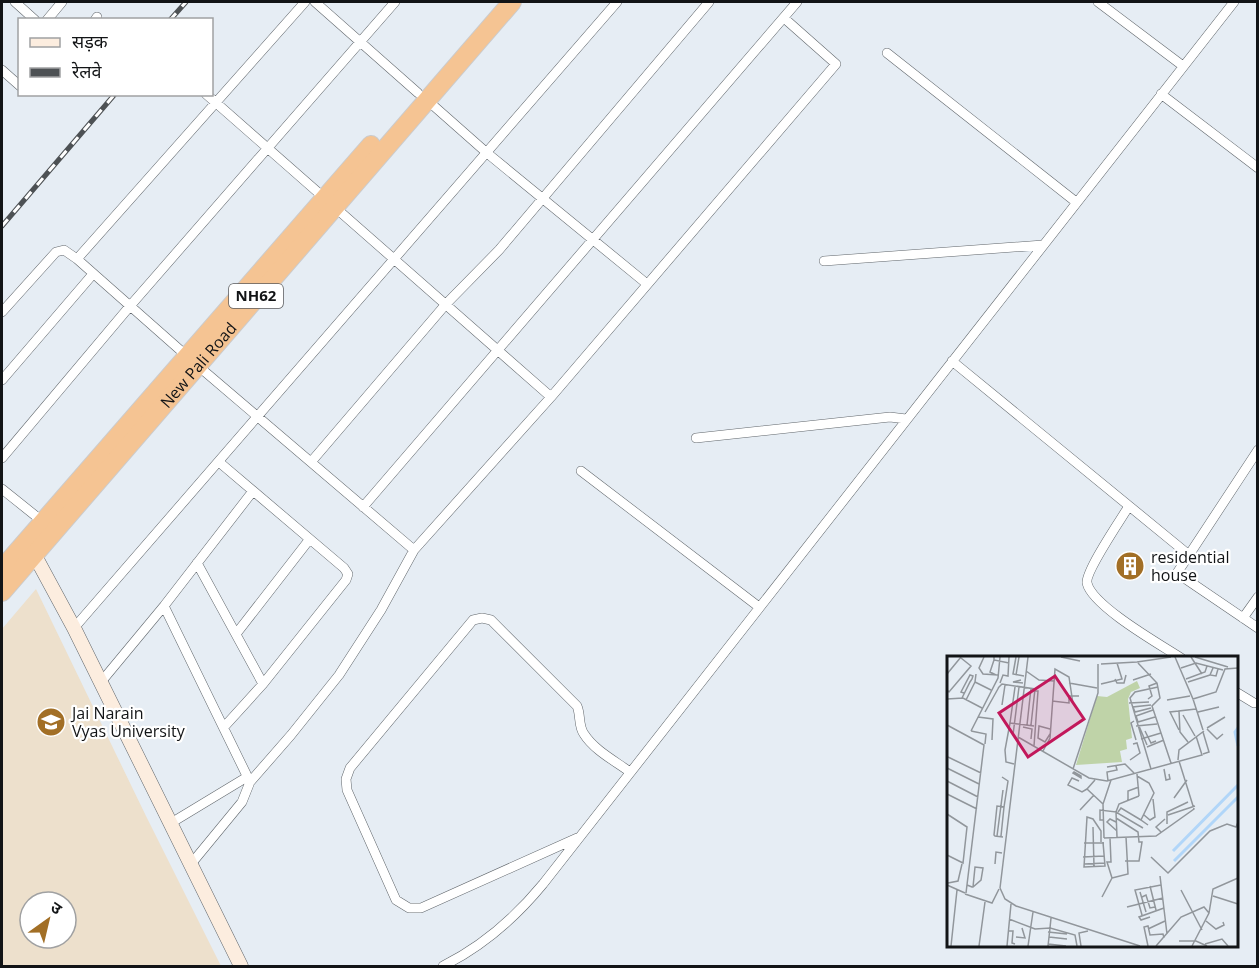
<svg xmlns="http://www.w3.org/2000/svg" width="1259" height="968" font-family="'Open Sans','Noto Sans Devanagari',sans-serif">
  <style>
    .education { fill: #ede0cc; fill-rule: evenodd }
    .lines { fill: none; stroke-linecap: round; stroke-linejoin: round }
    .street-casing { stroke: #60666b; stroke-width: 10 }
    .secondary-casing { stroke: #60666b; stroke-width: 15 }
    .highway-casing { stroke: #cbcbcc; stroke-width: 20 }
    .street { stroke: #fff; stroke-width: 9 }
    .secondary { stroke: #fceddf; stroke-width: 14 }
    .highway { stroke: #f5c493; stroke-width: 18 }
    .rail-casing { stroke: #4d5154; stroke-width: 5 }
    .rail { stroke: #fff; stroke-width: 3; stroke-dasharray: 9; stroke-linecap: butt }
    .labels { text-anchor: middle; stroke-width: 4.5; stroke-linejoin: round; paint-order: stroke }
    .shield { fill: #fff; stroke: #595a5c; stroke-width: 1.5 }
    .shield-label { font-size: 15px; font-weight: bold; fill: #121416 }
    .street-label { font-size: 16px; fill: #121416; stroke: #fff }
    .poi-label { font-size: 16px; fill: #121416; stroke: #fff; text-anchor: start }
    .inset-river { fill: none; stroke: #b1d6f9; stroke-width: 3 }
    .inset-road { fill: none; stroke: #91969b; stroke-width: 1.5 }
    .view { fill: #c2185b; fill-opacity: 0.15; stroke: #c2185b; stroke-width: 3 }
    .inset-edge { fill: none; stroke: #121416; stroke-width: 3 }
  </style>
  <rect width="100%" height="100%" fill="#e6edf4"/>
  <!-- education -->
  <path class="education" d="M36,589L146,816L221,966H2V629ZM30,902H66V938H30Z"/>
  <g class="lines">
    <!-- street casing -->
    <g class="street-casing">
      <path id="street" d="M15,2L35,20
        M305,2L77,259L197,365L414,550
        M315,2L418,93
        M1098,2L1183,66
        M47,20L62,2
        M95,20L97,17
        M887,53L1076,202
        M2,70L20,86
        M206,94L551,397
        M1161,94L1258,168
        M427,100L487,153L647,284
        M824,261L1043,245
        M2,312L56,252L64,250L77,259
        M952,361L1189,555L1258,450
        M2,380L93,274
        M696,438L890,417L906,419
        M2,458L130,306L395,2
        M219,462L344,568L348,574L346,580L263,684L224,727
        M311,462L446,304L499,250L709,2
        M581,471L759,607
        M2,489L42,521
        M1129,506C1121,519 1085,572 1087,583C1092,606 1161,645 1181,658
        M363,507L797,2
        M1189,555L1177,573L1258,628
        M197,563L263,684
        M164,606L250,782
        M1243,618L1258,597
        M74,628L617,2
        M236,634L309,540
        M101,682L164,606L253,491
        M1236,692L1254,703
        M171,823L247,777
        M577,838L421,908H409L396,900L347,790L346,779L350,768L473,620L482,618L491,620L577,706C581,715 578,726 584,734C594,750 615,761 630,772
        M191,864L242,802L250,782L291,735L339,675L381,610L414,550L551,397L836,64L784,18
        M443,966C483,946 515,918 543,884L1234,2"/>
    </g>
    <!-- secondary casing -->
    <g class="secondary-casing">
      <path id="secondary" d="M34,554L74,628L241,966"/>
    </g>
    <!-- highway casing -->
    <g class="highway-casing">
      <g id="highway">
        <path d="M2,569L371,145"/>
        <path id="s1" d="M2,592L512,2"/>
      </g>
    </g>
    <!-- street -->
    <use href="#street" class="street"/>
    <!-- secondary -->
    <use href="#secondary" class="secondary"/>
    <!-- highway -->
    <use href="#highway" class="highway"/>
    <!-- rail casing -->
    <g class="rail-casing">
      <path id="rail" d="M170,20L186,2
        M2,226L115,94"/>
    </g>
    <!-- rail -->
    <use href="#rail" class="rail"/>
  </g>
  <!-- icons -->
  <defs>
    <g id="building-disc" transform="scale(1.5)"><circle r="9.5" fill="#a26f26" stroke="#fff"/><path d="M-4-6H4V6H1V3H-1V6H-4ZM-2.5-4.3h1.7v1.8h-1.7ZM.8-4.3h1.7v1.8H.8ZM-2.5-1h1.7V.8h-1.7ZM.8-1h1.7V.8H.8Z" fill="#fff"/></g>
    <g id="university-disc" transform="scale(1.5)"><circle r="9.5" fill="#a26f26" stroke="#fff"/><path d="M0-5L7-2L0 1L-7-2ZM-4 1L0 2.5L4 1V4Q0 6-4 4Z" fill="#fff"/></g>
  </defs>
  <g fill-rule="evenodd">
    <use href="#building-disc" x="1130" y="566"/>
    <use href="#university-disc" x="51" y="722"/>
  </g>
  <g class="labels">
    <!-- shield labels -->
    <rect class="shield" x="229" y="284" width="54" height="24" rx="4.5"/>
    <g class="shield-label">
      <text x="256" y="301">NH62</text>
    </g>
    <!-- street labels -->
    <g class="street-label">
      <text dy="6" stroke="none"><textPath href="#s1" startOffset="300">New Pali Road</textPath></text>
    </g>
    <!-- poi labels -->
    <g class="poi-label">
      <text x="1151" y="563">residential<tspan x="1151" dy="18">house</tspan></text>
      <text x="72" y="719">Jai Narain<tspan x="72" dy="18">Vyas University</tspan></text>
    </g>
  </g>
  <!-- overview -->
  <g transform="translate(947 656)">
    <rect width="291" height="291" fill="#e6edf4"/>
    <path d="M190,25L193,32L184,36L181,43L185,82L179,84L180,93L173,95L175,106L129,109L150,40L160,41Z" fill="#bfd3a8"/>
    <path class="inset-river" d="M291,72L288,76L291,90M226,195L291,129M227,205L291,141"/>
    <path class="inset-road" d="M37,1L32,12L36,18L51,19M47,1V4L62,7M69,1L66,18L77,20M114,1L133,5M228,1L246,43L269,36L278,13L291,12M244,1L255,18M248,1L281,11M47,4L43,16L49,19M190,6L224,1M191,7L210,27L213,42L205,50L224,107M154,8L190,6M234,12L249,7L276,14M266,12L263,19L269,20L271,13M79,15L92,24L107,25M0,18L14,1M29,18L28,26L44,34M69,19L72,1M168,23L170,27H177L179,19M239,23L258,16L260,10M74,24L66,26L76,27M186,24L204,18M241,26L263,19M53,27L56,19L61,20L62,1M122,27L150,32M154,28L175,23L170,7M68,31L63,67L87,70M51,32L55,28L88,33L84,69M0,34L2,36L24,10L14,2M15,42L23,26L25,23L26,20L23,19L14,36L17,37M0,43L16,42L35,52M201,43L205,40L202,30L210,27M246,43L256,74M19,44L28,26M220,44L243,40M105,45L122,47V40H132M182,47L202,46M55,49L58,29M204,49L186,51L188,56L204,52M206,54L189,60L191,66L208,61M232,55L223,56L232,74M38,56L52,31M251,56L272,51M236,59L248,80M31,61L46,63L45,84M187,65L184,67L189,84M63,67L58,94L59,106L67,108M0,69L37,89L19,237M80,69L84,32M189,70L210,68M192,70L200,89M76,71L85,73L84,83M260,72L278,61M260,73L270,83L276,78M24,75L51,22L53,1M24,75L39,78L38,88M198,75L204,87L209,85M256,76L262,96L256,98M103,78L98,86L91,82L92,70L103,73M66,79L72,31M71,81L142,122L160,125L255,99L249,80M194,83L214,77M241,86L233,76L232,55L249,53M87,90L91,35H88M200,91L217,84M96,95L103,82L108,13L122,21L126,48M1,101L34,117M183,104L193,97L190,87L186,88M231,104L232,94L257,75M160,111L178,108L187,117M0,112L32,128M126,113L151,37V8M204,113L183,42L188,36L211,31M217,113L219,124L223,123L222,118M127,116L134,120V122L126,117ZM190,118L192,140M190,120L202,127L207,137L194,164L201,169M55,121L61,125L57,151M148,124L140,133L156,148M0,125L31,141M132,125L125,122L121,129L135,136L140,133M161,125L160,116L170,114L169,110M0,138L30,153M227,142L240,124M181,145V135L192,131M133,154L147,139M171,156L174,152L194,164M0,158L20,171L16,207L0,199M197,159L203,164L208,161L206,143M221,159L248,150M169,162L191,176L192,186H195L192,205H178M157,164H153V154L169,156L172,148L192,140M169,166L163,163L160,166L170,175M220,168V156L241,146M146,171L147,211M214,176L209,171L218,163M50,180L56,134M54,180L57,151L50,150L47,179L48,180L56,181M170,181L169,156L196,172M157,182L209,180L247,153L232,105M157,182L156,148L164,124M154,186V175L146,163L140,161L137,211L158,210L156,186M137,187H157M136,201L157,200M204,201L221,217L263,175L280,168L289,171L291,166M48,208L49,196L55,197M137,208L158,207M213,220L220,278M165,222L181,218L179,181M1,227L11,225L15,208M0,229L18,237M20,229L25,231H26L34,224L36,212L28,211L26,231M203,230L209,254M53,232L81,1M53,232L58,243L69,250L193,290M234,234L255,274M193,236L199,256M18,238L45,247L52,233M266,240L291,248M155,241L165,222L160,206H164L163,182M195,241L199,239L203,252L208,251M180,251L216,242M195,259L188,234L214,229M203,261L194,264L192,261L217,252M104,262L103,272L128,279L130,290M62,263L88,273L103,272L101,290M259,265L269,273L277,269L276,266M201,273L218,265M62,275H66L65,287L68,288M101,276L120,278M69,281L78,282L75,272M102,281L120,283M232,285H249L260,290M101,288L119,290M258,288L275,283L281,290M4,290L10,234M32,290L38,246M60,290L64,248M81,290L86,256M134,290L132,277L141,275M201,290L197,271L201,270L203,279L216,278L217,282M209,290L234,261L257,251L262,257M245,290L262,257L266,233L291,222"/>
    <path class="view" d="M108,20L137,63L81,101L52,57Z"/>
    <rect width="291" height="291" class="inset-edge"/>
  </g>
  <!-- border -->
  <rect width="1259" height="968" fill="none" stroke="#121416" stroke-width="6"/>
  <!-- legend -->
  <rect x="18" y="18" width="195" height="78" fill="#ffffff" stroke="#a0a1a2" stroke-width="1.5"/>
  <rect x="30" y="38" width="30" height="9" fill="#fceddf" stroke="#a0a1a2" stroke-width="1.5"/>
  <text x="72" y="48" font-size="18" fill="#121416">सड़क</text>
  <rect x="30" y="68" width="30" height="9" fill="#4d5154" stroke="#a0a1a2" stroke-width="1.5"/>
  <text x="72" y="78" font-size="18" fill="#121416">रेलवे</text>
  <!-- north arrow -->
  <g transform="translate(48 920) rotate(34)"><circle r="28" fill="#ffffff" stroke="#a0a1a2" stroke-width="1.5"/>
  <path d="M0-4.5L10 22L0 15L-10 22Z" fill="#a26f26"/>
  <text y="-9" font-size="16" font-weight="bold" text-anchor="middle" fill="#121416">उ</text>
  </g>
</svg>
